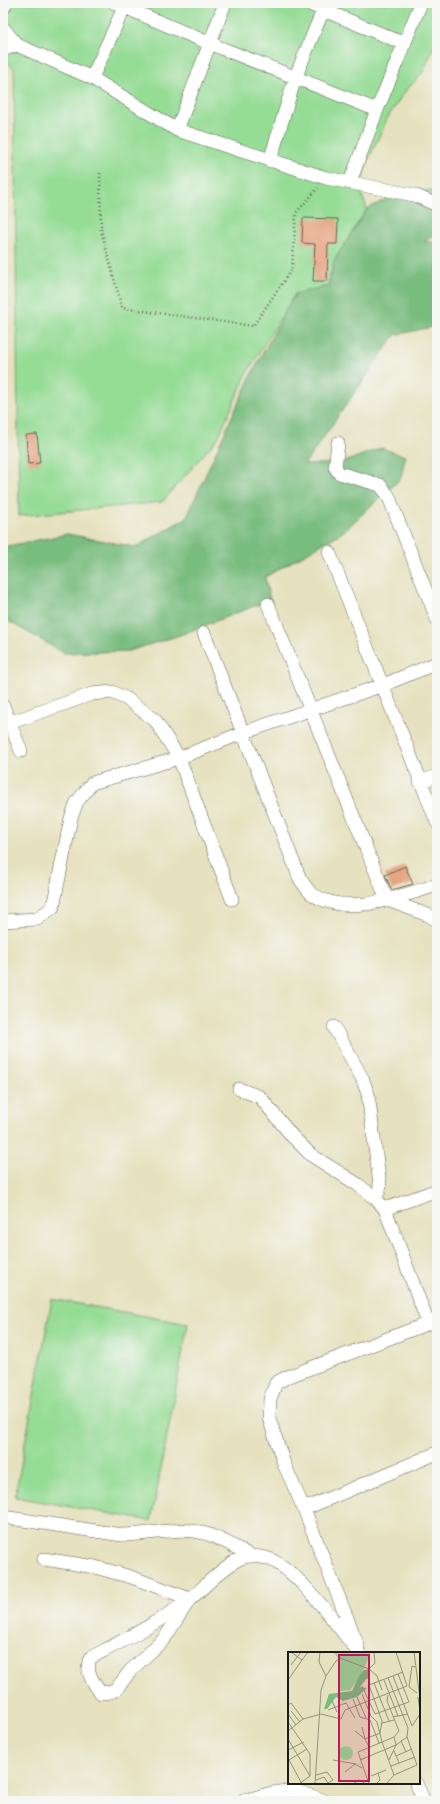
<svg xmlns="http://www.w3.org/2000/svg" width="440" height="1804" font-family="Mynerve,sans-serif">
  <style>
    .green { fill: #95dc95; stroke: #587c58 }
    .forest { fill: #78bc7e; stroke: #4a6c4d }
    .building { fill: #e49d79 }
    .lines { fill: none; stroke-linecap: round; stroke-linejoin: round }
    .minor-casing { stroke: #636155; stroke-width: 14 }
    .path { stroke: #636155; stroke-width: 2.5; stroke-dasharray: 1 3; stroke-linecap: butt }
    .minor { stroke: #fff; stroke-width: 13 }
    .inset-road { fill: none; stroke: #95927d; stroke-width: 1 }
    .view { fill: #c2185b; fill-opacity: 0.15; stroke: #c2185b; stroke-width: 2 }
    .inset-edge { fill: none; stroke: #1c1c1c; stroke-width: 2 }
  </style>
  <rect width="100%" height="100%" fill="#f6f6f2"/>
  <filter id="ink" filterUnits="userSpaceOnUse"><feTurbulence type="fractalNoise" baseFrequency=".025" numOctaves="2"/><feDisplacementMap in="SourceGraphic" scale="8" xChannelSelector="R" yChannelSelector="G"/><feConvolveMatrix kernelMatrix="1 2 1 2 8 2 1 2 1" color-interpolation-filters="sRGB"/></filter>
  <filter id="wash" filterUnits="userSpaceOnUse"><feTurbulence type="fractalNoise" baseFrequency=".012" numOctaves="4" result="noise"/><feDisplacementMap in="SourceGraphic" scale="16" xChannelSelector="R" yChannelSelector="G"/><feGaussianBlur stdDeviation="0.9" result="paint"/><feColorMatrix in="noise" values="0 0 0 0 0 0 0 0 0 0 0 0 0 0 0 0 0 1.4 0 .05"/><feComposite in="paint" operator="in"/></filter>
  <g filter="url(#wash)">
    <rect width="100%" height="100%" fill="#e6e1be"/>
    <!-- green -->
    <path class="green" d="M3,3H437V39L423,72L403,94L388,117L367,163L360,190L367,209L334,261L328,286L295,294L247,373L218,438L162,502L19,516L14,68L3,59Z
      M52,1299L188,1324L151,1521L15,1497Z"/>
    <!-- forest -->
    <path class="forest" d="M437,189V234L424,241L437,243V326L395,335L304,465L344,462L381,448L405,456L401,478L343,532L265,577L270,600L180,635L129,651L64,653L3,618V547L67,534L136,547L186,518L251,375L295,294L328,286L334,261L367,209L395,195Z"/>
    <g id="blocks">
      <!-- building -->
      <path class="building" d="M303,218L338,219L337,244H328L327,281H313L315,244L302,243Z
        M37,434L40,463L28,464L26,435Z
        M405,866L413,884L392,890L385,875Z"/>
    </g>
  </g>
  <g filter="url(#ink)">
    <use href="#blocks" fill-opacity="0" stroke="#636155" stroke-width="1"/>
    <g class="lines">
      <!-- minor casing -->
      <g class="minor-casing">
        <path id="minor" d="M115,3L211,44L377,110
          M307,3L405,44
          M3,9L6,3
          M3,28L17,45
          M3,50L17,45L92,78L177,130L326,178L414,195L437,205
          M92,78L126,3
          M177,130L225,3
          M270,161L295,78L326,3
          M350,182L377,110L421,3
          M338,443L335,467L339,473L380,485L388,495L437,619
          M329,552L437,822
          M268,604L387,900L428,915L437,920
          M204,633L300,879C304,884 307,890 312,894C348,918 400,896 437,885
          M3,706L21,751
          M3,725L92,694L112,692L127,699L155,720L179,758L232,899
          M420,782L437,776
          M3,921L37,919L53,907L71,818L77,802L92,783L179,758L242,733L383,685L437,663
          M334,1027L362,1078L368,1094L380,1185L379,1191L375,1198
          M239,1089L260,1097L292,1136L311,1155L357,1184L375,1198L385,1209L428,1323
          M385,1209L437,1190
          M304,1509L437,1453
          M3,1517L122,1535C148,1535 177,1526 203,1533C220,1537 236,1548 251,1556
          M44,1559L95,1567L131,1577L190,1599
          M190,1599L164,1639L131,1670L117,1688L111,1692L101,1693C93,1683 85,1671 90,1658C124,1640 160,1622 190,1599C206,1586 220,1569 239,1559C247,1555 258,1556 266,1558C296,1566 339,1628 359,1653
          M358,1646L304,1509L284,1464L269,1418L270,1399L276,1383L287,1377L437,1320
          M416,1783L424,1801
          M243,1801L272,1793L294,1790L325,1801"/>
      </g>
      <!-- path -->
      <path class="path" d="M100,173L101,230L122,308L253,326L292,269L296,213L318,188"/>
      <!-- minor -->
      <use href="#minor" class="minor"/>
    </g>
  </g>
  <!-- overview -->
  <g transform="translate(288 1652)">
    <rect width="132" height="132" fill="#e6e1be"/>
    <path d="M45,0H83L73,23L62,38L52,39V8ZM51 101a7 7 0 1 1 14 0a7 7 0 1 1-14 0Z" fill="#95dc95"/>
    <path d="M82,17V26L78,27L72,35L79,36L69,45L55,49L48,45L39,57H36L41,42L64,39L71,24L76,18Z" fill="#78bc7e"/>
    <path class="inset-road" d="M3,0L14,8M32,0L31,10L38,24M126,0L132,47M3,13L13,0M127,15L124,14L121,35L129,41M81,17L87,11L86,0M105,24L124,74M100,26L120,76L119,85L129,113L106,123M0,28L19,1L24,0M96,28L110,64M86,31L101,69M74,34L87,62L121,50L110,22M74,42L83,64L89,70L94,90M69,45L78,66M130,45L132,60M65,47L72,65L82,68L91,91M44,49L49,60M0,53L3,51L15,67L0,79M40,58L58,51L67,66M3,59L12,70M0,62L8,73M105,65L120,62M15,67L33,62L53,67L57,58L119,34L108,0M0,70L22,102V124M94,71L106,68M124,74L132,62M74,75L77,87M67,79L77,87L81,95M0,87L22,124L11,132M77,87L92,81L94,69L81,33L115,20M113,89L118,100M94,90L106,123L98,132M0,98L16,90M106,99L111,111M108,104L124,97M0,106L14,132M1,108L19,97M45,108L68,112M72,108L108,93L106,85M101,108L108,93L119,85M103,114L127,105M57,120L67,112L74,116M28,123L39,120L45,128L40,131M83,124L98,118M28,128L36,125L40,131M27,132L33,38L38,24L48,9L52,6L81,17L89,24L94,38M65,132L71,128L78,132M81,132L70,100L106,85L111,79L99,49L100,43M88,132L92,128L90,121"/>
    <path class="view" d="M51,3H81V129H51Z"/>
    <rect width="132" height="132" class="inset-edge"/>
  </g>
  <!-- margin -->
  <rect width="440" height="1804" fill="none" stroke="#f6f6f2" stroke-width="16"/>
</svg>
